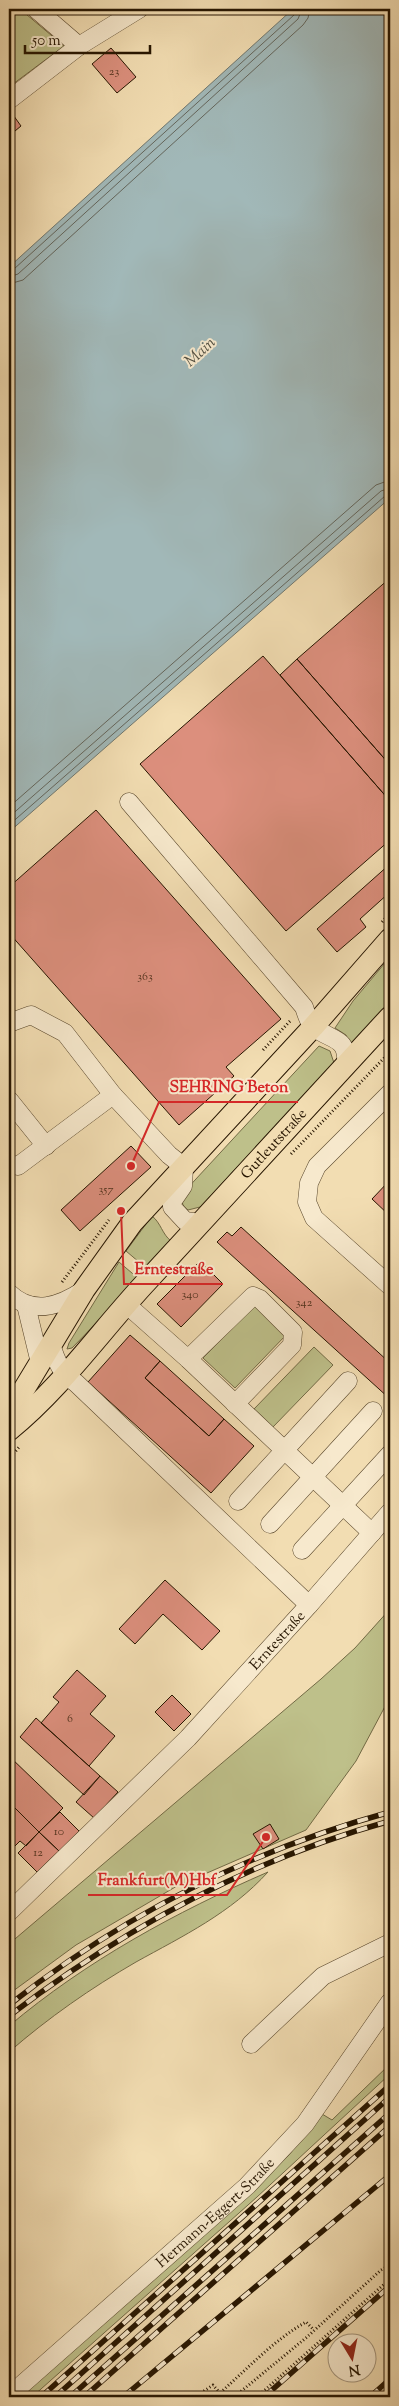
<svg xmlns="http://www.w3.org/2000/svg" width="399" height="2406" font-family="'Sorts Mill Goudy',serif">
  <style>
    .green { fill: #bec08a; stroke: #726a45 }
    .water { fill: #a1b8b8; stroke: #70776e }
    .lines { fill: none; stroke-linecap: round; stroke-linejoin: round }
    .shore { stroke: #64665c; stroke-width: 1 }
    .building { fill: #dc8f7d; stroke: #261500 }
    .minor-casing { stroke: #59472c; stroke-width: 19 }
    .major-casing { stroke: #261500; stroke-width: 23 }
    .path { stroke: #261500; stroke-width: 3; stroke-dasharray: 1 2.5; stroke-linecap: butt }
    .minor { stroke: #f7e9cd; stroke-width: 18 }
    .major { stroke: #f2ddb2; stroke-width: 21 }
    .rail-casing { stroke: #261500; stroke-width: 5.5 }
    .rail { stroke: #f7e9cd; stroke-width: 4; stroke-dasharray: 11; stroke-linecap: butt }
    .labels { text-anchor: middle; stroke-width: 4; stroke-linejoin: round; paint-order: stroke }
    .number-label { font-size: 12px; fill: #54341f }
    .street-label { font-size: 15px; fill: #261500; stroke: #f7e9cd }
    .water-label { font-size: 16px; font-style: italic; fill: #514e40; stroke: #f7e9cd }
    .leader { fill: none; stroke: #d62828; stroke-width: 2 }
    .callout-dot { fill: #d62828; stroke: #f7e9cd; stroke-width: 2 }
    .callout-label { font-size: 16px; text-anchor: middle; font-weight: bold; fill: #d62828; stroke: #f7e9cd; stroke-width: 4; stroke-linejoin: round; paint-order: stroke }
  </style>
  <rect width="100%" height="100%" fill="#f2ddb2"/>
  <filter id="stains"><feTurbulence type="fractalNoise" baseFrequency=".004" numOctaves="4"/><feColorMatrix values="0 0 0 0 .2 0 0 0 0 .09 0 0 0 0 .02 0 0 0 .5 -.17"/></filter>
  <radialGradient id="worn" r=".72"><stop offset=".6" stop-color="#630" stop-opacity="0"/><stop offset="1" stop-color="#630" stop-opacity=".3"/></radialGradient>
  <!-- green -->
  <path class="green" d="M9,9H20L64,46L9,87Z
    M390,957V1004L351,1046L346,1035L335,1028L353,1001Z
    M319,1046L330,1051L334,1063L200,1207L188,1210C181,1205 181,1200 183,1193Z
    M152,1216C161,1223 162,1234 171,1241L146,1268L126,1251Z
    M119,1262L139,1279L72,1348L67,1349L69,1343Z
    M255,1305L286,1335L235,1388L203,1358Z
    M314,1347L333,1365L273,1427L254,1409Z
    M390,1609V1697L356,1761L306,1830L177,1886L76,1945L9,1994V1944L321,1679L355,1648Z
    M268,1872C231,1913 183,1936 136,1962C91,1988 48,2018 9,2052V2026C86,1961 176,1912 268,1872Z
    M390,2064V2074L257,2197L32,2397H20L252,2190L288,2156L322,2114L332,2120Z"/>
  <!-- water -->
  <path class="water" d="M293,9H390V498L9,832V267Z"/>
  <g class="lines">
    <!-- shore -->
    <path class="shore" d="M9,271L14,269L294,15L296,9
      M9,277L18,274L298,19L302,9
      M9,284L23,280L303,25L308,18L310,9
      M9,807L376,485L390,480
      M9,817L381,491L390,488
      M9,825L385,496L390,494"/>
  </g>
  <!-- building -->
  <path class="building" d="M111,48L136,77L117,93L92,64Z
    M11,112L21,126L9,136V114Z
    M390,578V765L297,659Z
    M263,656L390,801V840L286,931L140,764Z
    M297,659L390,765V801L280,675Z
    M96,810L281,1019L226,1067L234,1076L179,1125L9,933V887Z
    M390,864V892L360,919L366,927L337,952L317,929Z
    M131,1146L151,1167L80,1231L61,1210Z
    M390,1180V1216L372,1199Z
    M241,1227L390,1363V1399L217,1242L227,1232L232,1236Z
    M200,1261L223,1284L181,1327L157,1304Z
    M130,1335L160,1361L145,1378L209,1436L224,1419L254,1446L211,1493L88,1382Z
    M160,1361L224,1419L209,1436L145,1378Z
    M165,1580L220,1631L202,1650L163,1614L135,1644L119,1629Z
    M77,1670L106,1696L90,1714L115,1736L89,1766L41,1723L59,1702L53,1697Z
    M172,1695L191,1714L174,1731L155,1712Z
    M36,1718L100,1776L84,1795L20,1737Z
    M9,1756L63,1808L39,1832L9,1802Z
    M100,1776L118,1792L94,1818L76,1802Z
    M9,1802L39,1832L26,1846L20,1841L15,1846L9,1841Z
    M60,1812L79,1831L59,1851L39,1832Z
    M270,1824L279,1839L263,1849L253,1834Z
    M39,1832L59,1851L37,1872L18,1853Z"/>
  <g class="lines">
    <!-- minor casing -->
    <g class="minor-casing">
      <g id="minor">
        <path d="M36,9L79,46"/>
        <path d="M9,100L79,46L139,9"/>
        <path d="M129,802L304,1007C306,1013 309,1024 315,1028C332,1041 348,1037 346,1064"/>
        <path d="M9,1023L31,1015L65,1033L113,1095L169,1155L184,1167L183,1186L172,1202V1207L185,1221L200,1223"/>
        <path d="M390,1093L317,1166L309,1183L307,1202L314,1218L390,1286"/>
        <path d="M9,1100L46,1146"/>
        <path d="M9,1164L18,1166L113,1095"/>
        <path d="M9,1293C33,1316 60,1306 84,1290"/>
        <path d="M126,1304L188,1359L372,1533"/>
        <path d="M26,1305L40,1363"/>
        <path d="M188,1359L253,1296L260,1299L293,1332L292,1345L235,1404"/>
        <path d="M238,1501L348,1381"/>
        <path d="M270,1524L373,1411"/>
        <path d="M302,1550L390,1454"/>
        <path d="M309,1605L390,1512"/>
        <path id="s1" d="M9,1912L188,1738L309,1605L76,1383C61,1373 56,1361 51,1344"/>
        <path d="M251,2044L323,1976L390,1943"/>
        <path id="s2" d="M9,2396L247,2186L305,2124L390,2002"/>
      </g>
    </g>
    <!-- major casing -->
    <g class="major-casing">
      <g id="major">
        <path d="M9,1414L84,1290L132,1223L313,1027L390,939"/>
        <path id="s3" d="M9,1430C62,1387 102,1329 148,1280C229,1192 309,1104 390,1017"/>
      </g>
    </g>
    <!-- path -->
    <path class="path" d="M382,922L390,913
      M263,1050L291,1020
      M291,1154L390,1052
      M62,1282L109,1220
      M9,1459L20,1446
      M195,2397L213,2385L220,2393
      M219,2397L222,2395L220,2393C247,2369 274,2340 306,2322L314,2330
      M237,2397L239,2393L307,2337L381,2270L390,2265
      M257,2397L390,2279"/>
    <!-- minor -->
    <use href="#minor" class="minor"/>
    <!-- major -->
    <use href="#major" class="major"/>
    <!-- rail casing -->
    <g class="rail-casing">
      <path id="rail" d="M9,2005C122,1916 251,1850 390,1812
        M9,2016C123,1929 251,1859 390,1821
        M41,2397L390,2085
        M55,2397L390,2097
        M70,2397L390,2113
        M84,2397L390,2126
        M123,2397L390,2175
        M264,2397L390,2286
        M370,2397L390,2379"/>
    </g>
    <!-- rail -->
    <use href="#rail" class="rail"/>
  </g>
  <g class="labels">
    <!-- number labels -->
    <g class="number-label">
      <text x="114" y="75">23</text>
      <text x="145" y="980">363</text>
      <text x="106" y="1193">357</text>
      <text x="190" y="1298">340</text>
      <text x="304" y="1306">342</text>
      <text x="70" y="1722">6</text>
      <text x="59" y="1835">10</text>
      <text x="38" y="1856">12</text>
    </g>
    <!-- street labels -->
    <g class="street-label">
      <text dy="5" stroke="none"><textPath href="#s3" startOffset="390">Gutleutstraße</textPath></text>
      <text dy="5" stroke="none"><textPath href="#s1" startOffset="382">Erntestraße</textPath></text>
      <text dy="5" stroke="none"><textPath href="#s2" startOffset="276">Hermann-Eggert-Straße</textPath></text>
    </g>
    <!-- water labels -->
    <g class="water-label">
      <text transform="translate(199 351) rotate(-42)" y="6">Main</text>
    </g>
  </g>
  <!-- callouts -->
  <path class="leader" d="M131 1166L159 1102H298M121 1211L124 1284H223M266 1837L227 1895H88"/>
  <g class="callout-dot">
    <circle cx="131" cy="1166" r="5"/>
    <circle cx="121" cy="1211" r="5"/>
    <circle cx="266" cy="1837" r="5"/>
  </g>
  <g class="callout-label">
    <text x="229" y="1092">SEHRING Beton</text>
    <text x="174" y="1274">Erntestraße</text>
    <text x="157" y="1885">Frankfurt(M)Hbf</text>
  </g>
  <!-- margin -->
  <rect width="399" height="2406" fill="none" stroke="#f2ddb2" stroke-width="30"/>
  <rect x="10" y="10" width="379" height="2386" fill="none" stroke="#261500" stroke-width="2.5"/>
  <rect x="15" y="15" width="369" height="2376" fill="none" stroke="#261500"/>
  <!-- north arrow -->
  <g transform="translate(352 2358) rotate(170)"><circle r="24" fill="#f7e9cd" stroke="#a3947b"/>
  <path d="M0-4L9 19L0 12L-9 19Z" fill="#8f2418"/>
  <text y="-8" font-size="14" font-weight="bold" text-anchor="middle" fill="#261500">N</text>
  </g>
  <!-- scale -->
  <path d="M25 45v8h125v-8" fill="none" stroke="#261500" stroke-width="2.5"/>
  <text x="32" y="45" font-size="15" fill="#261500" stroke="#f7e9cd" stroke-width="4" paint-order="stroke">50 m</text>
  <rect width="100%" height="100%" filter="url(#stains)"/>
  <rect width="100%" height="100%" fill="url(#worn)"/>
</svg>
